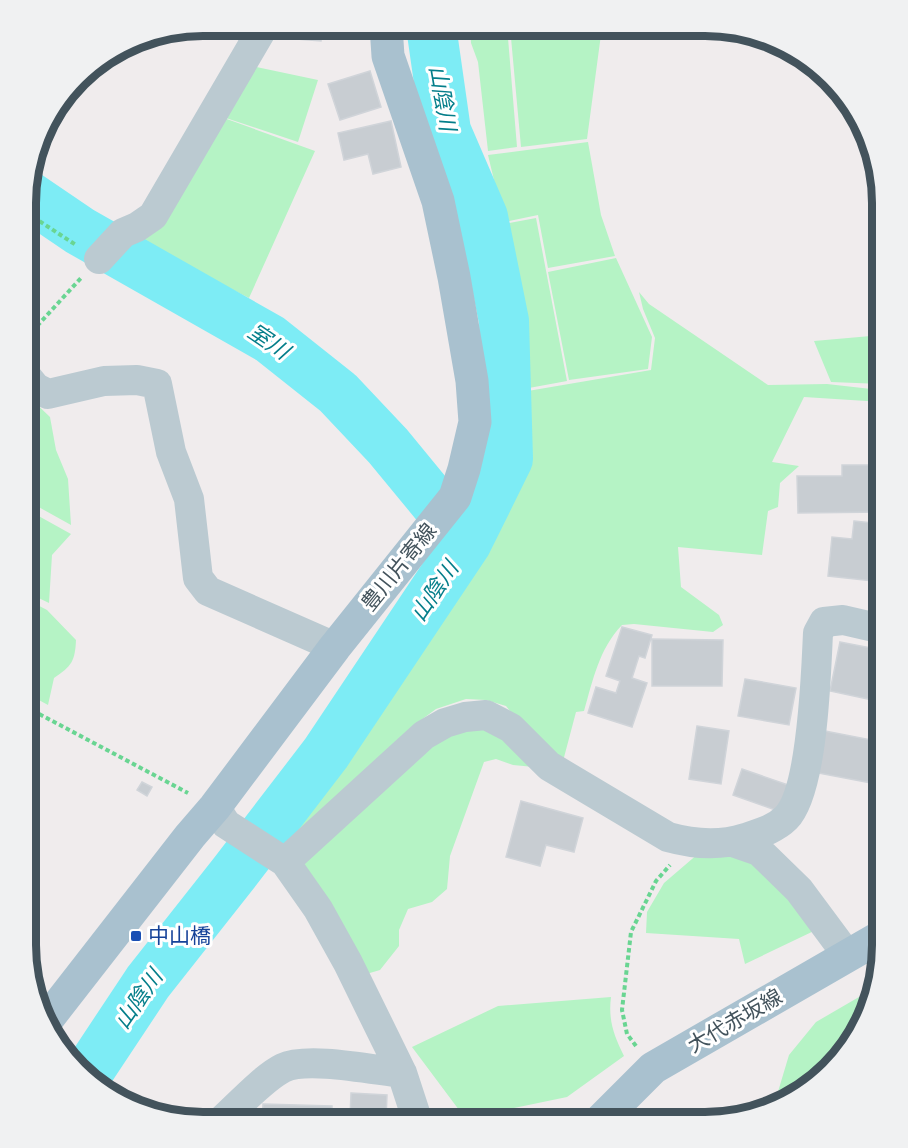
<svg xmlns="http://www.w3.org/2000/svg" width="908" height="1148" font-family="'Titillium Web','Noto Sans JP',sans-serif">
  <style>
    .green { fill: #b5f3c5 }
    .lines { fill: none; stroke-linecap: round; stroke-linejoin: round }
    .river { stroke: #7decf5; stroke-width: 50 }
    .building { fill: #c8cdd2; stroke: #d0d4d9; stroke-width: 1.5 }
    .path { stroke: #69d592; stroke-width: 4; stroke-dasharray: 4.5 3; stroke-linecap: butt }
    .minor { stroke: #bbcad1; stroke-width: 30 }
    .major { stroke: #a9c1cf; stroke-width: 33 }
    .transit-dot { fill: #1a4fb4; stroke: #fff; stroke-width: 2 }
    .labels { text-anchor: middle; stroke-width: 6; stroke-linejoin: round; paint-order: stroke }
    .street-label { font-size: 21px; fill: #43535c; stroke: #fff }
    .transit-label { font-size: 21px; fill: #164399; stroke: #fff; text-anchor: start }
    .water-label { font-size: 22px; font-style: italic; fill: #047e8a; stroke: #fff }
    .rim { fill: none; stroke: #43535c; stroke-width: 8 }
  </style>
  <rect width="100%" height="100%" fill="#f0eced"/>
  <!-- green -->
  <path class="green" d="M470,26H507L517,147L488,151L478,62L471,43Z
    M527,26L602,27L587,139L521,147L510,27Z
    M252,66L318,80L298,142L223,117Z
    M224,118L315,151L249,298L133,239Z
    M588,142L601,215L615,256L548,268L538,215L504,222L488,155Z
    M536,218L567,381L518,390L515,282L504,224Z
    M616,258L652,337L648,369L569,380L548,272Z
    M639,292L649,304L768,385L827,384L880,390L882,388V402L804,397L772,462L799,466L780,483L778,507L768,511L762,555L678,547L681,587L719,615L723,625L713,632L634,624L622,625C599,649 593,680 584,711L576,712L562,765L518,721L506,706L486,700L466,699L436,709L413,726L282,847L279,840L410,654L474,552L514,463L516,393L651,370L655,338L643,309Z
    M882,335L881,384L831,382L814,341Z
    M27,395L50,417L56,450L68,479L71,525L26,500Z
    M26,509L71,534L52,555L49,603L26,592Z
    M26,599L47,610L76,640C75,661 72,666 54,678L48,705L26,693Z
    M490,723L534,767L513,765L496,759L484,762L450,856L447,889L432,902L408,909L399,930V946L380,970L363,975L294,862L428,741Z
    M699,853L731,854L759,864L818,929L745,964L739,939L646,933L647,912L664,883Z
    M871,990L853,1043L793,1099L774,1105L789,1055L816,1022Z
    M611,997C608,1020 614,1036 624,1056L567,1097L465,1118L412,1047L498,1006Z
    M685,1110L719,1121L672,1122Z"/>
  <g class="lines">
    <!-- river -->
    <path class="river" d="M27,195L80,231L270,339L338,393L388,446L467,542
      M87,1074L148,982L234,873L326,753L467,542L508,459L504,321L483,217L446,131L431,26"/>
  </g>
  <!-- building -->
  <path class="building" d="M227,26H252L242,42L224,30Z
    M285,26H322L321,41L284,38Z
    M370,71L381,107L340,120L328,84Z
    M391,121L401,167L373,174L368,154L344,160L338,133Z
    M842,465H882V512L798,513L797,476H842Z
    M854,521L882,524V582L828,576L832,537L852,539Z
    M622,627L652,635L645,658L639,656L632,678L647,683L632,727L588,713L596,687L616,693L620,681L606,676Z
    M652,639L723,640L722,686H652Z
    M840,642L882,650V702L830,691Z
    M745,679L796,688L789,725L738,716Z
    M697,726L729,731L721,784L689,779Z
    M825,731L882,742V785L818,773Z
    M742,769L791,786L781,812L733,795Z
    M142,782L152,787L147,796L137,790Z
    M521,801L583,818L574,852L546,845L540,866L506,857Z
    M351,1093L387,1095L386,1119L350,1118Z
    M263,1104L332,1106V1122H262Z"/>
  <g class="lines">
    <!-- path -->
    <path class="path" d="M27,213L76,245
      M27,337L81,278
      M26,707L188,793
      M636,1046L627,1034L622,1010L631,932L656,881L670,865"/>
    <!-- minor -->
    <path class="minor" d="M99,259L123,233L137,227L153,216L264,26
      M27,377L36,388L48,394L104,381L137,380L157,384L171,452L189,499L198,578L208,591L335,647
      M215,807L226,824L285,862L318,909L348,963L402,1073L418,1122
      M733,842L759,851L799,890L848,956
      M285,862L424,735L445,723L465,717L486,715L511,728L549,766L668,837C693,844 720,846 745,838C760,833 775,829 786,818C813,791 816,673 818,633L824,622L843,620L882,629
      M220,1122C237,1107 263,1078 283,1068C307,1056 374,1070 402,1073"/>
    <!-- major -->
    <path class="major" d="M46,1021L190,836L215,807L335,647L455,497L464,469L475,422L472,381L454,277L438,201L388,56L386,26
      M599,1122L653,1068L882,936"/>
  </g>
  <!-- markers -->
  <rect class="transit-dot" x="130" y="930" width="12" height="12" rx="3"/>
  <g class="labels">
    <!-- street labels -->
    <g class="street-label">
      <text transform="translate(399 567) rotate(-51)" y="7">豊川片寄線</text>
      <text transform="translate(735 1021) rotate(-30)" y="7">大代赤坂線</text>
    </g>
    <!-- transit labels -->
    <g class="transit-label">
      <text x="148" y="943">中山橋</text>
    </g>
    <!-- water labels -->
    <g class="water-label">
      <text transform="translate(443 98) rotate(80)" y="8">山陰川</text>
      <text transform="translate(269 341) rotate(34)" y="8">室川</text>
      <text transform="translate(434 591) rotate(-56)" y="8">山陰川</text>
      <text transform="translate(138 999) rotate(-55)" y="8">山陰川</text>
    </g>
  </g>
  <!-- crop -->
  <path d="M0 0H908V1148H0ZM203 36H705A167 167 0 0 1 872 203V945A167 167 0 0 1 705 1112H203A167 167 0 0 1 36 945V203A167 167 0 0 1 203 36Z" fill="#f0f1f2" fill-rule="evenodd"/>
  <path class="rim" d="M203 36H705A167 167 0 0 1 872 203V945A167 167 0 0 1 705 1112H203A167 167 0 0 1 36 945V203A167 167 0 0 1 203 36Z"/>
</svg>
